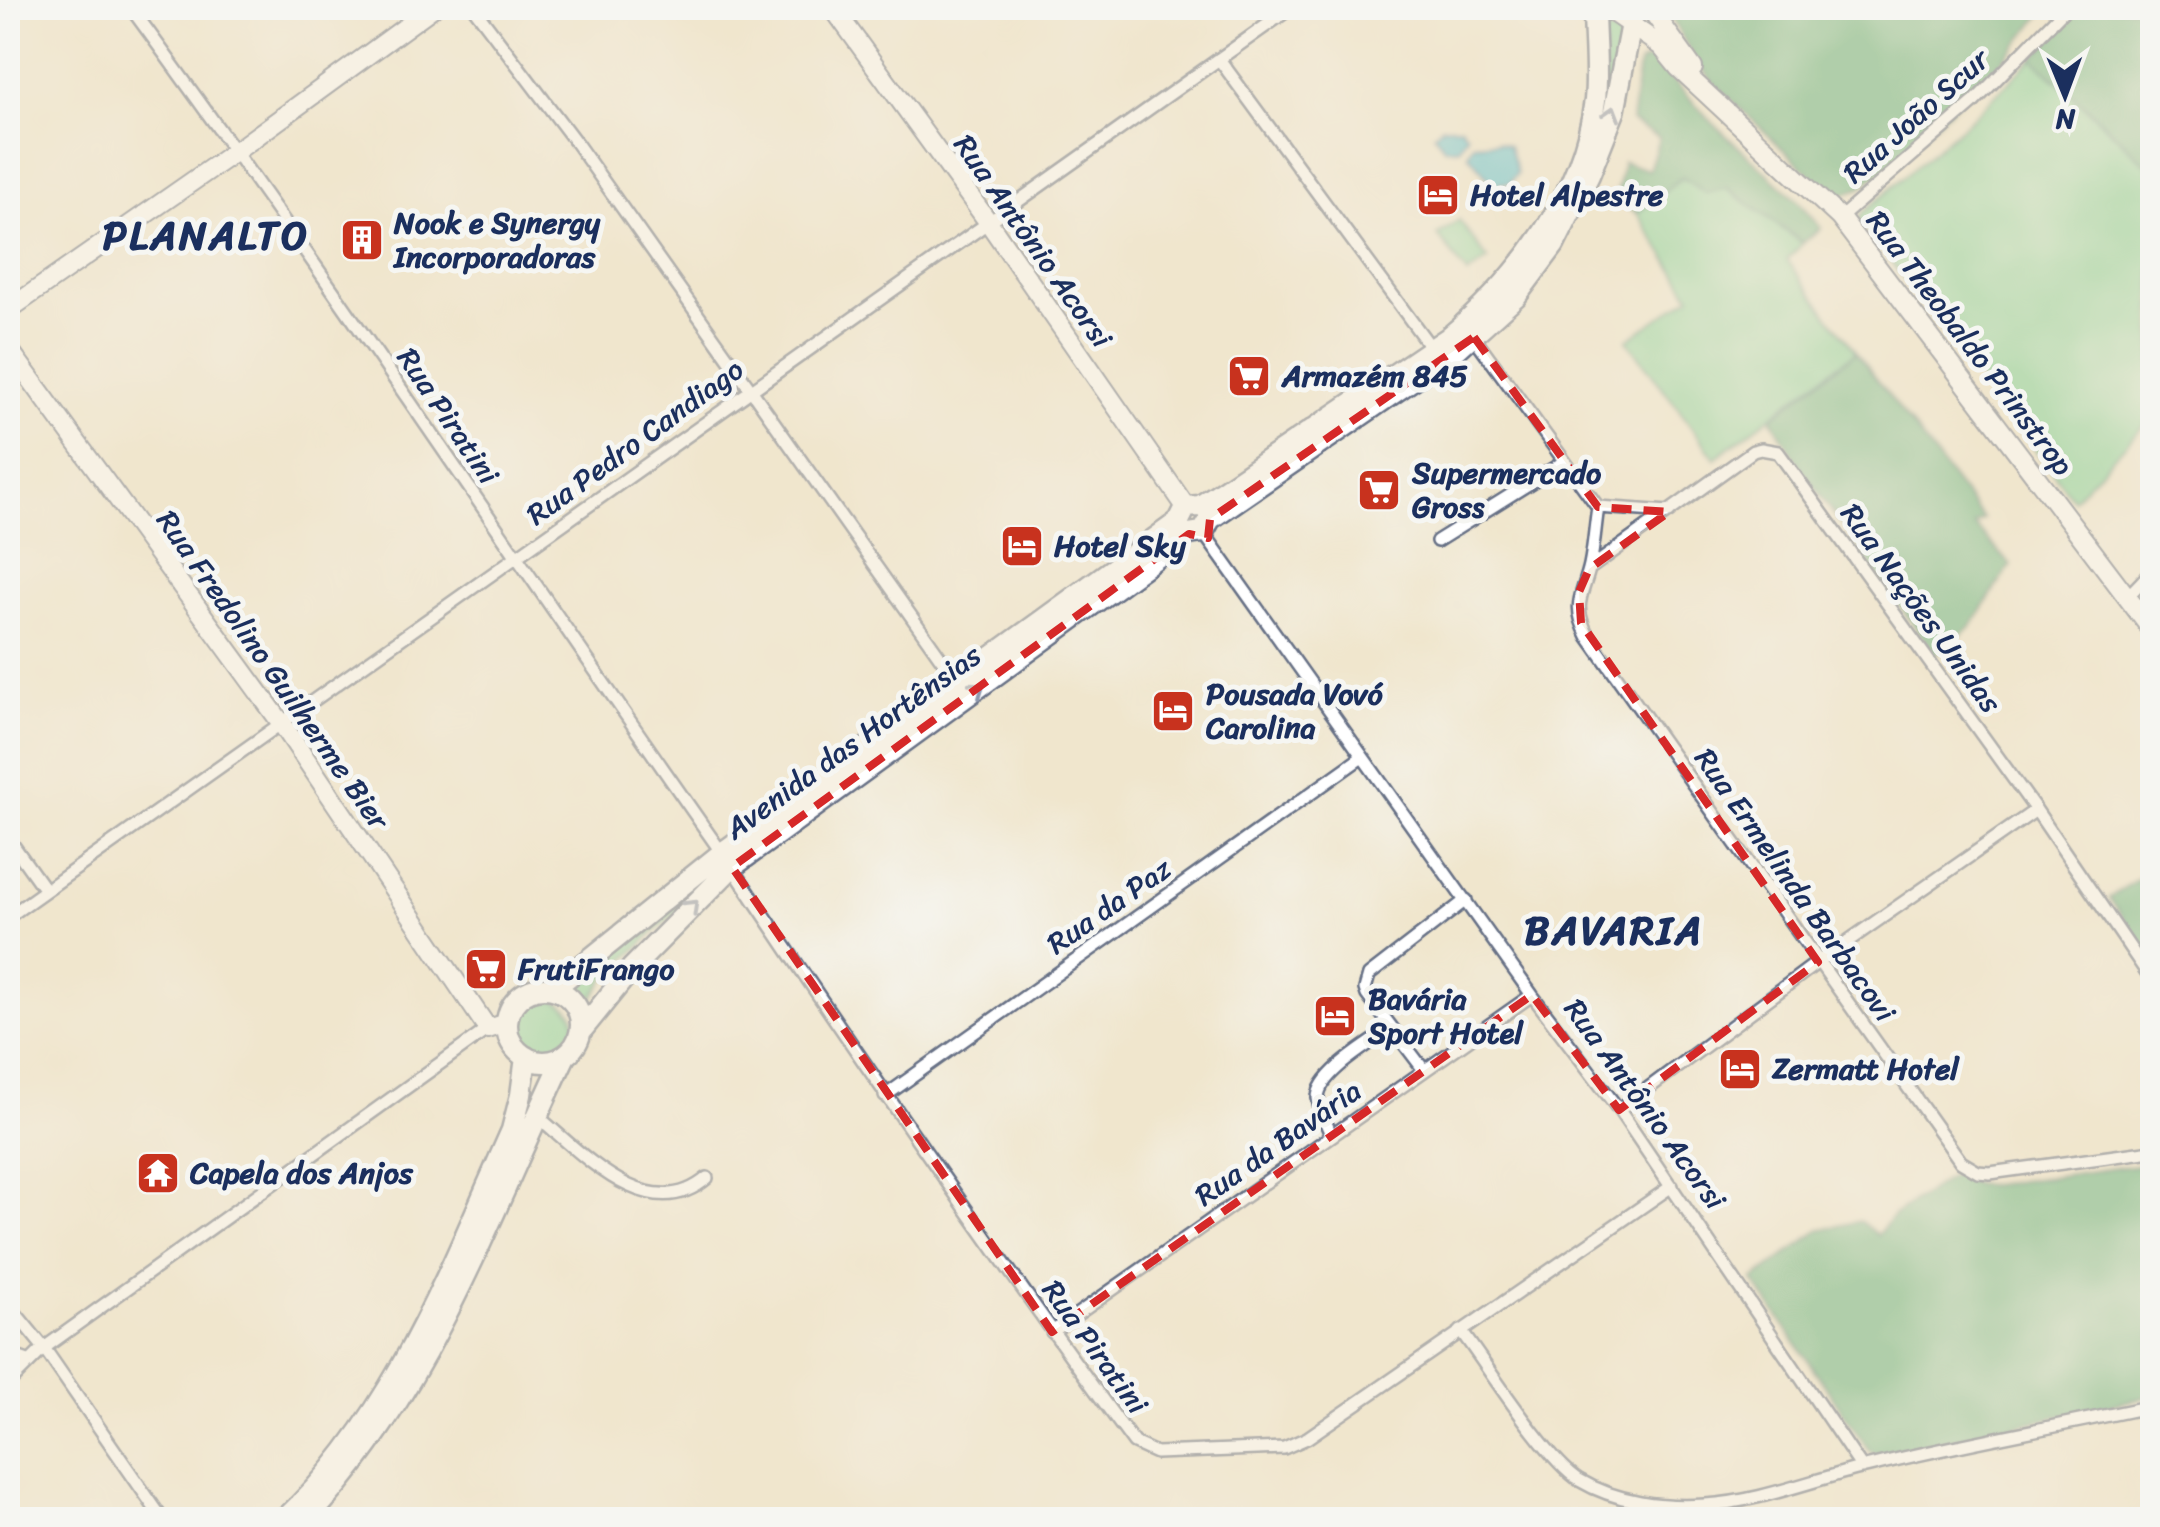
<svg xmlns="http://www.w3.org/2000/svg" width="2160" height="1527" font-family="Sriracha,sans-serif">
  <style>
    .green { fill: #7bd094; stroke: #4b8079; stroke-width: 2.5 }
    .forest { fill: #64b27e; stroke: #40706e; stroke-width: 2.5 }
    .water { fill: #53becf; stroke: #377696; stroke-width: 2.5 }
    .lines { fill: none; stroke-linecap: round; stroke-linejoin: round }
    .street-casing { stroke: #666f85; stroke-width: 16 }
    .secondary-casing { stroke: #666f85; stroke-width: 22 }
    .primary-casing { stroke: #666f85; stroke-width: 25 }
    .street { stroke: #fff; stroke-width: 11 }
    .secondary { stroke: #fff; stroke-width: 18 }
    .primary { stroke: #fff; stroke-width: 20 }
    .oneway { stroke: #8d97ae }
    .marked { fill: none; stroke: #d62828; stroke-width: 8; stroke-dasharray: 20 12; stroke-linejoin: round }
    .labels { text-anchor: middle; stroke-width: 10; stroke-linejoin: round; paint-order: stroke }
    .street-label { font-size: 30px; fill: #1b2f5e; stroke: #f6f6f2 }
    .poi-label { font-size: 30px; font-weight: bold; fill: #1b2f5e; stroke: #f6f6f2; text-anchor: start }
    .district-label { font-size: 40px; font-weight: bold; letter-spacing: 2.5px; fill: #1b2f5e; stroke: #f6f6f2 }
  </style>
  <rect width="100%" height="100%" fill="#f6f6f2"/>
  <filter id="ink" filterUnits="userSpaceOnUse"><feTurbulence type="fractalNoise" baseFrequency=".01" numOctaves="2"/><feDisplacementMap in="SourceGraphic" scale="20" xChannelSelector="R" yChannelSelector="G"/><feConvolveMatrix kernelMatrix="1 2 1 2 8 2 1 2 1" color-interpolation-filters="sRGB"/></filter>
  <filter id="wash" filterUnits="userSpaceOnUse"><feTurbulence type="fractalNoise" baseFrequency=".0048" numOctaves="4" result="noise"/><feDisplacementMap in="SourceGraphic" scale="40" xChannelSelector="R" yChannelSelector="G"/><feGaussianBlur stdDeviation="2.25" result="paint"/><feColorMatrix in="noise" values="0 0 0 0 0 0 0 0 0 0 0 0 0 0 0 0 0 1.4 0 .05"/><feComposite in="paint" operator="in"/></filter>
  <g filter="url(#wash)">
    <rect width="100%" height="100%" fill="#f0e6cd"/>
    <!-- green -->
    <path class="green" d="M1605,30L1621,36L1605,109L1603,108Z
      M2033,58L2152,169V417L2073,499L1859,221L1861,214L1975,115Z
      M1681,177L1706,193L1726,188L1803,243L1787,260L1856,352L1715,458L1627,340L1691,296L1637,213Z
      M1459,220L1488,260L1467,275L1438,235Z
      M703,886L605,979L587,1007L567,983L634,931Z
      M522 1027a27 27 0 1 1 54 0a27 27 0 1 1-54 0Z"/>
    <!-- forest -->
    <path class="forest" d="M1666,8H2047L2006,58L1903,153L1861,188L1835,198L1715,85L1695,60Z
      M2081,8H2152V169L2033,58Z
      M1645,60L1655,61L1717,127L1798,201L1821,228L1803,243L1727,188L1706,193L1682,177L1637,213L1615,202L1623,162L1649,170L1659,138L1631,121L1639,64Z
      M1856,352L1983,519L1974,525L2011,565L1971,627L1935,655L1803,471L1771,418Z
      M2152,869V959L2109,898Z
      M2152,1163V1396L1883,1455L1870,1452L1753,1280L1819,1230L1860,1221L1877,1235L1894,1215L1956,1173L1975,1184L1990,1185Z"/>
    <!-- water -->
    <path class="water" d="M1442,126H1461L1467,135L1459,148H1445L1434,134Z
      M1498,142L1509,146L1517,173L1510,183L1493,184L1468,154L1473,144Z"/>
  </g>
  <g filter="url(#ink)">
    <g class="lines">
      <!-- street casing -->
      <g class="street-casing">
        <path id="street" d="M131,8C335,285 524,572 722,853
          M474,8L577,144L957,681
          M1219,59L1432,349
          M1840,218L1973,103L2066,8
          M1474,337L1598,507L1669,512
          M1598,507C1595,526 1594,546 1590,565C1583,596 1571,603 1588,636L1961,1162L1978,1172L1990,1173L2152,1151
          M1203,532L1532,995L1619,1110L1862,1468
          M1437,541L1562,463
          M1589,569L1753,451L1761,449L1778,452L2036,810L2152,980
          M2128,596L2152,571
          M8,838L45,890
          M732,867C862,1062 995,1254 1134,1443L1156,1453L1284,1448L1307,1438L1672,1186
          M8,917L1291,8
          M1424,1070L1367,995L1365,989L1369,975L1466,900
          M885,1096L1362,757
          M1619,1110L1818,962L2036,810
          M536,1115C581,1152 648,1228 707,1178
          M1331,1135C1327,1124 1319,1109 1318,1098C1318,1073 1373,1042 1392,1028
          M8,1304L44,1348L163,1520
          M1461,1331C1488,1367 1545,1458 1579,1480C1616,1502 1663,1508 1705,1505C1758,1502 1809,1481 1861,1468C1957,1444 2055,1427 2152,1406
          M1052,1332L1532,995
          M8,1354L28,1361
          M8,1384L44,1348L488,1029"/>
      </g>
      <!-- secondary casing -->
      <g class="secondary-casing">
        <path id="secondary" d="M833,8L989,223L1186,507
          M1650,8L1693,68
          M1608,9L1661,46L1679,68L1840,218L2152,630
          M8,310L236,151L432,8
          M8,348L282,724L488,1029L507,1023"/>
      </g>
      <!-- primary casing -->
      <g class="primary-casing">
        <path id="primary" d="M1210,519L1456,350L1516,296L1554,245L1589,175L1614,112L1634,8
          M507 1025a37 37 0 1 1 74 0a37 37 0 1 1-74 0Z
          M553,989L722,853L1179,521L1186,507L1200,506L1448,338C1519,279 1583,194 1595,100C1598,70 1594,38 1594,8
          M581,1031L632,968L732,867L1189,534L1203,532L1210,519
          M284,1520C396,1416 451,1266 512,1130L521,1095L526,1057
          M306,1520C431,1390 489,1215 565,1056"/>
      </g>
      <!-- street -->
      <use href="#street" class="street"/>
      <!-- secondary -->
      <use href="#secondary" class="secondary"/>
      <!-- primary -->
      <use href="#primary" class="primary"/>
    </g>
    <!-- one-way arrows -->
    <defs><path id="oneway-chevron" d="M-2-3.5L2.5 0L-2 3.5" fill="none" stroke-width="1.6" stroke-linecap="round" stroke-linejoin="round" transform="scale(2.5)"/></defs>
    <g class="oneway">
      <use href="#oneway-chevron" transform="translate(1612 113) rotate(-73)"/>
      <use href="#oneway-chevron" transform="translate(978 688) rotate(-36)"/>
      <use href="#oneway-chevron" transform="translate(692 906) rotate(-44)"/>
    </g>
  </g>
  <!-- marked area -->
  <path d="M0 0H2160V1527H0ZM1474,337L1598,507L1669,512L1589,569L1579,592L1581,623L1818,962L1619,1110L1532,995L1052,1332L732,867L1189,534L1208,538L1210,519Z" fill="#f0e6cd" fill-opacity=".55" fill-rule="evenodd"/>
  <path class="marked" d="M1474,337L1598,507L1669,512L1589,569L1579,592L1581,623L1818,962L1619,1110L1532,995L1052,1332L732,867L1189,534L1208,538L1210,519Z"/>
  <!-- icons -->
  <defs>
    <g id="hotel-square" transform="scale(2.25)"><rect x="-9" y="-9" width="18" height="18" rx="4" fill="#c8321e" stroke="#f6f6f2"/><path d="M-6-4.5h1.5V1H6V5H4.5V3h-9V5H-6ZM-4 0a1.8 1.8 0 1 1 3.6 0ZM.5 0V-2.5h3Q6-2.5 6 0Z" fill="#fff"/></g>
    <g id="building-square" transform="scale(2.25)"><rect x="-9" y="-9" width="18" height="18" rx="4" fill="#c8321e" stroke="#f6f6f2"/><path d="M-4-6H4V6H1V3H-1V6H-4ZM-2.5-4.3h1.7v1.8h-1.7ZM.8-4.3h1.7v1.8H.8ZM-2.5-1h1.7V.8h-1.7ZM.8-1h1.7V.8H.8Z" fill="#fff"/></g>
    <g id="supermarket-square" transform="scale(2.25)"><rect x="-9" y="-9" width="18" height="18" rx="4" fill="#c8321e" stroke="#f6f6f2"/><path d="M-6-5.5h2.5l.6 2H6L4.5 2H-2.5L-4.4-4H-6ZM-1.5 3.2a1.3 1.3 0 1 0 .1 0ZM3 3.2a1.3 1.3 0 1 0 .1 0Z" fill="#fff"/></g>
    <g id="temple-square" transform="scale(2.25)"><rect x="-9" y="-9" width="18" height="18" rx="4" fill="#c8321e" stroke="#f6f6f2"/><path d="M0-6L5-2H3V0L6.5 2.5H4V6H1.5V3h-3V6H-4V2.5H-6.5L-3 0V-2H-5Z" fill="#fff"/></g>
  </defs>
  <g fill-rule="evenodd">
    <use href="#hotel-square" x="1438" y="195"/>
    <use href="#building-square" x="362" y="240"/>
    <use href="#supermarket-square" x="1249" y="376"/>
    <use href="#supermarket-square" x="1379" y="490"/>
    <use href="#hotel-square" x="1022" y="546"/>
    <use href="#hotel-square" x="1173" y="711"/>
    <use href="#supermarket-square" x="486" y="969"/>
    <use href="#hotel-square" x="1335" y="1016"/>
    <use href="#hotel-square" x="1740" y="1069"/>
    <use href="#temple-square" x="158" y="1173"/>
  </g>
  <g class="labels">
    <!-- street labels -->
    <g class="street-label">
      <text transform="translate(1916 116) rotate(-42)" y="10">Rua João Scur</text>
      <text transform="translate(1033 241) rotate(55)" y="10">Rua Antônio Acorsi</text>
      <text transform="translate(1970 343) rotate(53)" y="10">Rua Theobaldo Prinstrop</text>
      <text transform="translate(448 416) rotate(56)" y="10">Rua Piratini</text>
      <text transform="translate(635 442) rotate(-36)" y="10">Rua Pedro Candiago</text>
      <text transform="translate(1921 608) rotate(54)" y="10">Rua Nações Unidas</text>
      <text transform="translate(273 670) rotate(55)" y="10">Rua Fredolino Guilherme Bier</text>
      <text transform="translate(853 742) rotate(-36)" y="10">Avenida das Hortênsias</text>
      <text transform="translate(1795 885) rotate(55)" y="10">Rua Ermelinda Barbacovi</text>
      <text transform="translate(1109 906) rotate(-35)" y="10">Rua da Paz</text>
      <text transform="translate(1645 1104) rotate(54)" y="10">Rua Antônio Acorsi</text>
      <text transform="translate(1278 1143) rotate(-35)" y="10">Rua da Bavária</text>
      <text transform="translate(1095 1347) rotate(54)" y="10">Rua Piratini</text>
    </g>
    <!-- poi labels -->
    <g class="poi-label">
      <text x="1470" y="205">Hotel Alpestre</text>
      <text x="394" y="233">Nook e Synergy<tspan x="394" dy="34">Incorporadoras</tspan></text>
      <text x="1282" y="386">Armazém 845</text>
      <text x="1412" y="483">Supermercado<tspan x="1412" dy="34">Gross</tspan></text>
      <text x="1054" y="556">Hotel Sky</text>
      <text x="1206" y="704">Pousada Vovó<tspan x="1206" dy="34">Carolina</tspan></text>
      <text x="518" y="979">FrutiFrango</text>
      <text x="1368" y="1009">Bavária<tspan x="1368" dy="34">Sport Hotel</tspan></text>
      <text x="1772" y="1079">Zermatt Hotel</text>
      <text x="190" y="1183">Capela dos Anjos</text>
    </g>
    <!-- district labels -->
    <g class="district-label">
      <text x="206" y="249">PLANALTO</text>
      <text x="1614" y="944">BAVARIA</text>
    </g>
  </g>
  <!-- margin -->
  <rect width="2160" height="1527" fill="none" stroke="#f6f6f2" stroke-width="40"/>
  <!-- north arrow -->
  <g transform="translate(2065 95) rotate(179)" stroke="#f6f6f2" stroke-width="8" paint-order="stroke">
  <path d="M0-8L18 38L0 25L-18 38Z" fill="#1b2f5e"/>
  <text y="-15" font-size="28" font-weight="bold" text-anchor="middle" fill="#1b2f5e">N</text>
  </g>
</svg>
